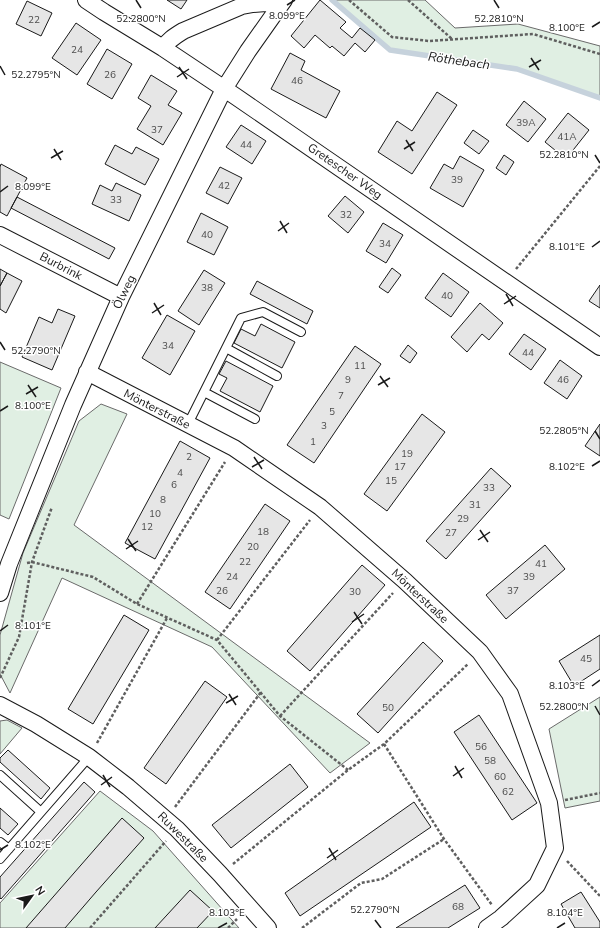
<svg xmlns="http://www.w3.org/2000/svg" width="600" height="928" font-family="'Nunito Sans',sans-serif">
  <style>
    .green { fill: #e0efe3; stroke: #6a6a6a }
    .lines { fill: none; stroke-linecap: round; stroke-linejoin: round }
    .stream { stroke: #c6d2dc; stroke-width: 5.5 }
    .building { fill: #e6e6e6; stroke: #1a1a1a }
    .service-casing { stroke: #1a1a1a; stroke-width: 10 }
    .minor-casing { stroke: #1a1a1a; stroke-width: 18 }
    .path { stroke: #5f5f5f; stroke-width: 2.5; stroke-dasharray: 3 2; stroke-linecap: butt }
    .service { stroke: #fff; stroke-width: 8 }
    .minor { stroke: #fff; stroke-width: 16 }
    .ticks { fill: none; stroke: #1a1a1a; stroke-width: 1.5 }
    .labels { text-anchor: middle; stroke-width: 3; stroke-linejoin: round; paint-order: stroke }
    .number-label { font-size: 10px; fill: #4d4d4d }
    .street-label { font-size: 12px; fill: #1a1a1a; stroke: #fff }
    .water-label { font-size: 13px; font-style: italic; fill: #1a1a1a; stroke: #fff }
    .ticks-label { font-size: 10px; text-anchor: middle; fill: #1a1a1a; stroke: #fff; stroke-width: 3; stroke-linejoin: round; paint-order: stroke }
  </style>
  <rect width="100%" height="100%" fill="#fff"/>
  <!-- green -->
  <path class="green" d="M332,0H425L455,28L518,24L600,46V98L517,69L390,50Z
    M0,362L61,388L9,519L0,515Z
    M101,404L127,414L74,525L370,743L330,773L212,647L62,578L10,693L0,674V635L23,553L79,421Z
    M600,697V801L565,808L549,729Z
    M7,720L22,728L0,754V721Z
    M100,791L153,831L239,928H0V903Z"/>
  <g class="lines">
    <!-- stream -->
    <path class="stream" d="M332,0L390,50L517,69L600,98"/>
  </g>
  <!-- building -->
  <path class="building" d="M167,0H187L181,9Z
    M320,0L346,22L340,28L352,38L360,28L375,40L365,52L355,43L344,56L332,46L330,48L315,35L304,48L291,36Z
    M27,1L52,13L41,36L16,24Z
    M76,23L101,40L77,75L52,58Z
    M107,49L132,64L112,99L87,84Z
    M290,53L305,61L301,70L340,91L326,118L271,89Z
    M151,75L177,91L168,105L182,113L163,145L137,129L151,106L138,98Z
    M437,92L457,105L412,174L378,152L397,121L412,131Z
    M524,101L546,119L528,142L506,125Z
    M568,113L589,130L566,159L545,142Z
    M241,125L266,141L252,164L226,147Z
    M473,130L489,141L479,154L464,143Z
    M115,145L132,154L136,147L159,159L145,185L105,164Z
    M504,155L514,162L506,175L496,168Z
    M460,156L484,170L463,207L430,188L444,164L453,169Z
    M1,164L27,178L7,216L0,212V167Z
    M220,167L242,178L228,204L206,193Z
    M116,183L141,195L129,221L92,204L100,185L112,191Z
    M345,196L364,212L348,233L328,216Z
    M17,197L115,248L109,259L11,208Z
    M201,213L228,227L214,255L187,242Z
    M383,223L403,235L386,263L366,251Z
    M392,268L401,275L388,293L379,287Z
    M0,269L7,273L0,286Z
    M204,270L225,283L199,325L178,311Z
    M7,273L22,281L6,313L0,309V286Z
    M443,273L469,292L451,317L425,298Z
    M257,281L313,311L307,324L250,294Z
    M600,285V308L589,301Z
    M480,303L503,323L489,340L482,334L467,352L451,337Z
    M58,309L75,316L52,370L22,357L39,317L52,323Z
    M167,315L195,331L170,375L142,358Z
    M261,324L295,342L282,368L234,343L241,329L255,336Z
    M524,334L546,349L531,370L509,354Z
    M408,345L417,353L410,363L400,356Z
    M355,346L381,364L314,463L287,445Z
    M560,360L582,376L567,399L544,383Z
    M226,361L273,386L260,412L220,391L227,378L219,374Z
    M422,414L445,432L387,511L364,494Z
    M600,424V456L585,446Z
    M180,441L210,458L155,559L125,543Z
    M491,468L511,486L446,559L426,541Z
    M265,504L290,521L230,609L205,592Z
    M545,545L565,569L506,619L486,595Z
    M362,565L385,585L310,671L287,651Z
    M124,615L149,630L93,724L68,709Z
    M600,635V669L574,686L559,661Z
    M423,642L443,661L378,733L357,714Z
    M205,681L227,697L166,784L144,768Z
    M479,715L537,803L512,820L454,732Z
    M8,750L50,788L41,799L0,762V758Z
    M290,764L308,787L231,848L212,825Z
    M84,782L95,792L1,899L0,898V877Z
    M414,802L431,827L300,916L285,893Z
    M0,808L18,824L8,835L0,828Z
    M122,818L144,838L96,892L65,928H26Z
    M465,885L480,908L448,928H396Z
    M190,890L213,911L197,928H155Z
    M581,892L600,922V928H575L561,904Z"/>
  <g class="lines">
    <!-- service casing -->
    <g class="service-casing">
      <path id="service" d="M226,348L277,376
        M204,392L255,419
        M188,424L241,318L263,312L301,332
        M0,775L41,812
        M0,842L9,849
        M0,859L89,757"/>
    </g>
    <!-- minor casing -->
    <g class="minor-casing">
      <path id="minor" d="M86,0L104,12L163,48L235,96L600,347
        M163,48C168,40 175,36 183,31L242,6L253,4L266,3L279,6
        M0,235L121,297
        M87,372L234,448L320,507L405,581L480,652L510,694L549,803L555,848L537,885L501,918L487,928
        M0,593L9,564L73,405L121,297L224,89L248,51L284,0
        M0,705L36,724L89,757L128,787L177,829L220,874L268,928"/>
    </g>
    <!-- path -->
    <path class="path" d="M349,0L392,37L429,41L533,34L600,54
      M408,0L452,39
      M516,269L600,166
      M27,563L32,562L93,577L137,604L217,640L280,716L348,770
      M137,604L225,462
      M217,640L310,520
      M0,678L19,637L32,562L52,507
      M280,716L393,593
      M97,743L167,618
      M384,744L444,839L492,905
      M565,800L600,793
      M175,807L261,692
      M567,861L600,896
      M233,864L348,770L384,744L468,664
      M90,928L166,841
      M228,928L237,919
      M302,928L361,883L382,879L444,839"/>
    <!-- service -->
    <use href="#service" class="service"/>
    <!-- minor -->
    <use href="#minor" class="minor"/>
  </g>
  <!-- ticks -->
  <path class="ticks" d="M136,0L141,8M494,0L499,8M287,5L295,0M592,27L600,22M531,58L539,70M0,66L5,75M179,67L187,79M529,67L541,60M177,77L189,69M406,140L413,151M54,149L61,160M404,149L415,142M595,155L600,163M51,158L63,151M0,192L8,186M280,221L287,233M278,231L289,223M592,247L600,241M506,294L513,306M154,303L161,315M504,304L516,296M152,313L164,305M0,342L5,350M380,376L388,387M28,385L36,397M378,385L390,378M26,394L38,387M0,411L8,406M595,431L600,439M254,457L262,469M592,466L600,461M252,467L264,460M480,530L488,542M128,539L136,551M478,540L490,532M126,549L138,541M354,612L362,624M352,622L364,614M0,631L8,625M592,686L600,680M229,694L236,705M226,703L238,696M595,706L600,715M455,766L462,778M103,775L110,787M453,776L464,768M101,785L112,777M329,848L336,860M0,850L8,845M327,858L338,850M375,920L381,928M218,928L227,923M557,928L565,923"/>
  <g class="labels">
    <!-- number labels -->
    <g class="number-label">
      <text x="34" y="23">22</text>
      <text x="77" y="53">24</text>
      <text x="110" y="78">26</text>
      <text x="297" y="84">46</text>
      <text x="526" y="126">39A</text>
      <text x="157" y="133">37</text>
      <text x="567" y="140">41A</text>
      <text x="246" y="148">44</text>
      <text x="457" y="183">39</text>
      <text x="224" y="189">42</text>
      <text x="116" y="203">33</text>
      <text x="346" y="218">32</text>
      <text x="207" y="238">40</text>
      <text x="385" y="247">34</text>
      <text x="207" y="291">38</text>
      <text x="447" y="299">40</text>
      <text x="168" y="349">34</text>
      <text x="528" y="356">44</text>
      <text x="360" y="369">11</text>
      <text x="348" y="383">9</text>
      <text x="563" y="383">46</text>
      <text x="341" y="399">7</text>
      <text x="332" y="415">5</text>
      <text x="324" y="429">3</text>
      <text x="313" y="445">1</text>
      <text x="407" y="457">19</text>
      <text x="189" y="460">2</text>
      <text x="400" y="470">17</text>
      <text x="180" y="476">4</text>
      <text x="391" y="484">15</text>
      <text x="174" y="488">6</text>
      <text x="489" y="491">33</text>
      <text x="163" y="503">8</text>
      <text x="475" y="508">31</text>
      <text x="155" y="517">10</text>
      <text x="463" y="522">29</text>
      <text x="147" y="530">12</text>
      <text x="263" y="535">18</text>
      <text x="451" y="536">27</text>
      <text x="253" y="550">20</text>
      <text x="245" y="565">22</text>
      <text x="541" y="567">41</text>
      <text x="232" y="580">24</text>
      <text x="529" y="580">39</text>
      <text x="222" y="594">26</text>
      <text x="513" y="594">37</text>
      <text x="355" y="595">30</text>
      <text x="586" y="662">45</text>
      <text x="388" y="711">50</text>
      <text x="481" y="750">56</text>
      <text x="490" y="764">58</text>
      <text x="500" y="780">60</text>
      <text x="508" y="795">62</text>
      <text x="458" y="910">68</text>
    </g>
    <!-- street labels -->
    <g class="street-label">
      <text transform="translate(345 171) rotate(35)" y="4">Gretescher Weg</text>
      <text transform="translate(61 266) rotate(27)" y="4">Burbrink</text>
      <text transform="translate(124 292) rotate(-64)" y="4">Ölweg</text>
      <text transform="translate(157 409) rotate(27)" y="4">Mönterstraße</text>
      <text transform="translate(420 596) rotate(43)" y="4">Mönterstraße</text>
      <text transform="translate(183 837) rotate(45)" y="4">Ruwestraße</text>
    </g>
    <!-- water labels -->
    <g class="water-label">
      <text transform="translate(459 60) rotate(8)" y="5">Röthebach</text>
    </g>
  </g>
  <g class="ticks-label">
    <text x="287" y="19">8.099°E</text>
    <text x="141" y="22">52.2800°N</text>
    <text x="499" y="22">52.2810°N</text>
    <text x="567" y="31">8.100°E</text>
    <text x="36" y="78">52.2795°N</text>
    <text x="564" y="158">52.2810°N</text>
    <text x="33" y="190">8.099°E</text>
    <text x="567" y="250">8.101°E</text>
    <text x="36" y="354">52.2790°N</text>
    <text x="33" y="409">8.100°E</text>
    <text x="564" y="434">52.2805°N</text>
    <text x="567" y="470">8.102°E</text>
    <text x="33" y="629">8.101°E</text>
    <text x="567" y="689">8.103°E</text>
    <text x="564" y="710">52.2800°N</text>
    <text x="33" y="848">8.102°E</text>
    <text x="375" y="913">52.2790°N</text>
    <text x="227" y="916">8.103°E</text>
    <text x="565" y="916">8.104°E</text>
  </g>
  <!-- north arrow -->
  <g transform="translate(32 896) rotate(57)" stroke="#ffffff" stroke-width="3" paint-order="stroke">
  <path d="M0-3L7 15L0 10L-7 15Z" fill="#1a1a1a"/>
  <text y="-6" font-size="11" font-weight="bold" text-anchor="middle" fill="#1a1a1a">N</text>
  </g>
</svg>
